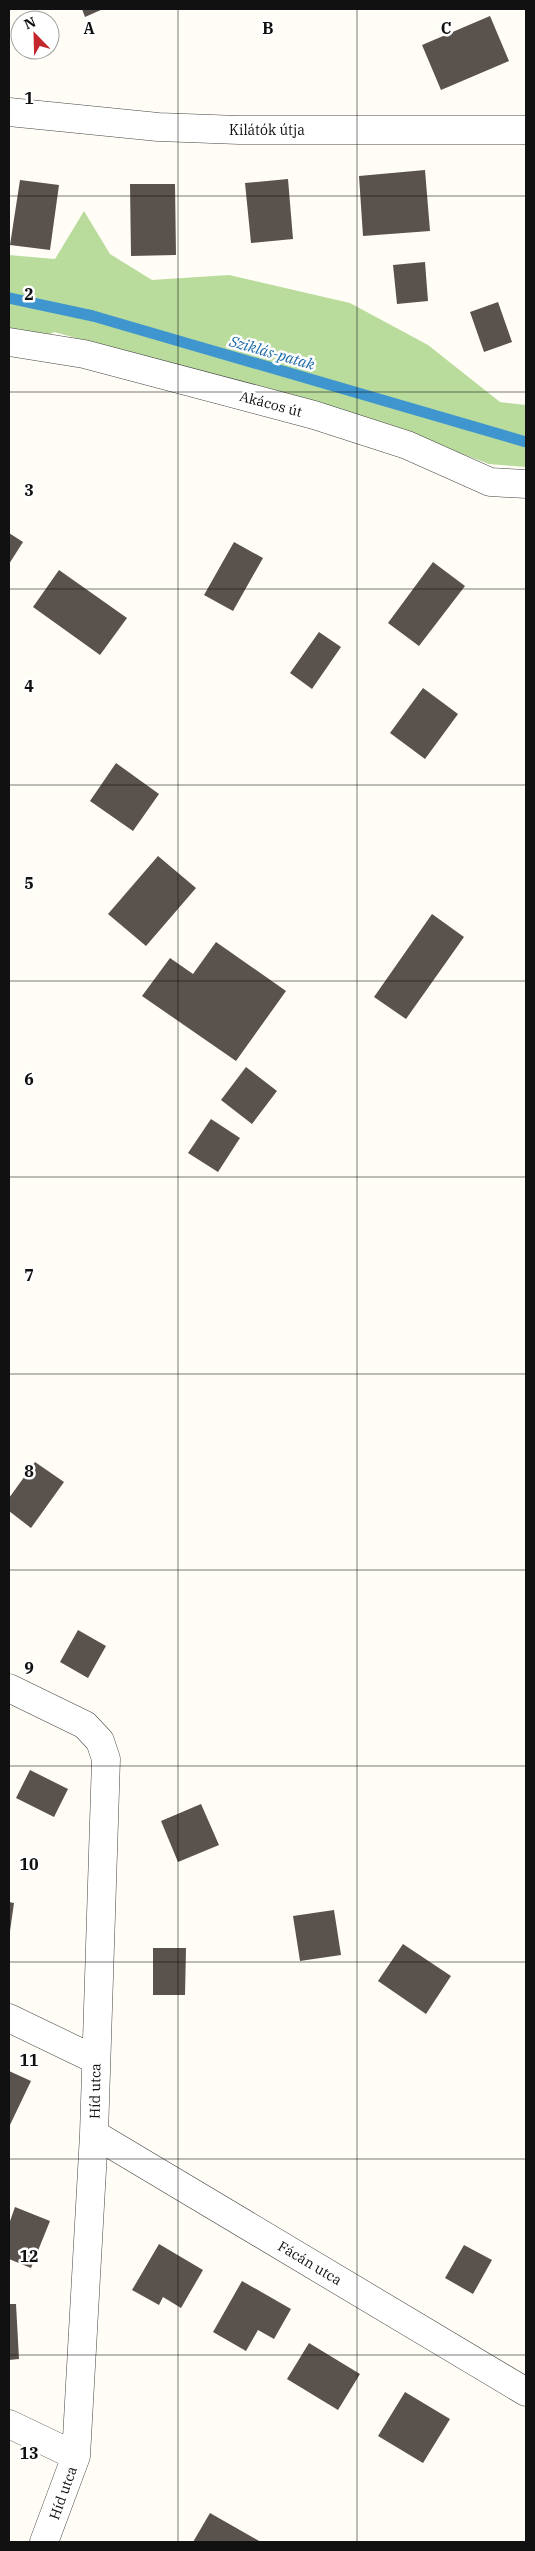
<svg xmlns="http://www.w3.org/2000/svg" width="535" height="2551" font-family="'IBM Plex Serif',serif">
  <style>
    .forest { fill: #b9dc9c }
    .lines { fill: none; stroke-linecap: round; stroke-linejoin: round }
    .stream { stroke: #3f96cf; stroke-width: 11 }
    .building { fill: #5a524d }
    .minor-casing { stroke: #444; stroke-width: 29 }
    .minor { stroke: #fff; stroke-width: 28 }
    .grid { fill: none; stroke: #111; stroke-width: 1; stroke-opacity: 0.55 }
    .labels { text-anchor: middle; stroke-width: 5; stroke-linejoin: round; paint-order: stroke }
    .street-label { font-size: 14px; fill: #111; stroke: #fff }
    .water-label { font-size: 15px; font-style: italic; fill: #1768a6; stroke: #fff }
    .grid-label { font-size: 16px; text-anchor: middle; font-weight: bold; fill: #111; stroke: #fff; stroke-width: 5; stroke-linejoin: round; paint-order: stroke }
  </style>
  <rect width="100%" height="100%" fill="#fffdf5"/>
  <!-- forest -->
  <path class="forest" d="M84,211L110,254L152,280L229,275L350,303L428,345L500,402L526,405V467L489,464L370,419L54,332L9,356V255L55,259Z"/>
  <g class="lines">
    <!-- stream -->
    <path class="stream" d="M9,298L93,316L526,442"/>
  </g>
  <!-- building -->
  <path class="building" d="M82,9H103L85,17Z
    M490,16L509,61L441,90L422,45Z
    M425,170L430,231L363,236L359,176Z
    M288,179L293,239L251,243L245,183Z
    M20,180L59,185L50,250L10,245Z
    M130,184H175L176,255L131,256Z
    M425,262L428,301L397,304L393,265Z
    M498,302L512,342L484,352L470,312Z
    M9,533L23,542L9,564Z
    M234,542L263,558L233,611L204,595Z
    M433,562L465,586L419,646L388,623Z
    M59,570L127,618L100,655L33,607Z
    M319,632L341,647L312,689L290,673Z
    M423,688L458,714L425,759L390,733Z
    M116,763L159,794L133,831L90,801Z
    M158,856L196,888L146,946L108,914Z
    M432,914L464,937L406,1019L374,997Z
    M216,942L286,991L236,1061L142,996L170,958L193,974Z
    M246,1067L277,1091L252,1124L221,1100Z
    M211,1119L240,1138L218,1172L188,1153Z
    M35,1462L64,1482L31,1528L9,1511V1498Z
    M78,1630L106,1646L88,1678L60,1662Z
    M30,1770L68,1789L54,1817L16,1798Z
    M201,1804L219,1845L178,1862L161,1821Z
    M9,1902L14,1903L10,1931H9Z
    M334,1910L341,1955L300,1961L293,1916Z
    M403,1944L451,1976L426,2014L378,1981Z
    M153,1948H186L185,1995H153Z
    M9,2071L31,2081L9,2127Z
    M15,2207L50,2221L31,2268L9,2259V2224Z
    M159,2244L203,2270L181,2308L163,2297L159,2305L132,2290Z
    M464,2245L492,2260L473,2294L445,2278Z
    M242,2281L291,2309L274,2339L258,2330L246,2351L213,2332Z
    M9,2304H16L19,2359L9,2360Z
    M309,2343L360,2374L338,2410L287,2379Z
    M405,2392L450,2419L423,2463L378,2436Z
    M210,2513L261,2542H193Z"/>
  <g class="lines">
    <!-- minor casing -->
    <g class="minor-casing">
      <path id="minor" d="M9,112L158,127L239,130H526
        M9,342L84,354L314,415L407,445L490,482L526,484
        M9,1688L85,1725L100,1741L106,1759L94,2134L76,2456L44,2542
        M9,2018L96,2060
        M94,2134L526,2392
        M9,2424L76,2456"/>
    </g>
    <!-- minor -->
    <use href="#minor" class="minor"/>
  </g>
  <!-- grid -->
  <path class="grid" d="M178,9V2542M357,9V2542M9,196H526M9,392H526M9,589H526M9,785H526M9,981H526M9,1177H526M9,1374H526M9,1570H526M9,1766H526M9,1962H526M9,2159H526M9,2355H526"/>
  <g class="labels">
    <!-- street labels -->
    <g class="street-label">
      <text x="267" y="135">Kilátók útja</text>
      <text transform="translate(271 404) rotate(15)" y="5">Akácos út</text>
      <text transform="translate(95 2091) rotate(-89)" y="5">Híd utca</text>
      <text transform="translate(310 2263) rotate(31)" y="5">Fácán utca</text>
      <text transform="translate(63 2493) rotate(-70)" y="5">Híd utca</text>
    </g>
    <!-- water labels -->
    <g class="water-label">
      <text transform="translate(272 353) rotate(16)" y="5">Sziklás-patak</text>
    </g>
  </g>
  <g class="grid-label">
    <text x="89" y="34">A</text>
    <text x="268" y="34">B</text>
    <text x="446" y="34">C</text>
    <text x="29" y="104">1</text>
    <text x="29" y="300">2</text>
    <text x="29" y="496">3</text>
    <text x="29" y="692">4</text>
    <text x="29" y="889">5</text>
    <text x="29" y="1085">6</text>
    <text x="29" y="1281">7</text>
    <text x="29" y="1477">8</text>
    <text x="29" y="1674">9</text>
    <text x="29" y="1870">10</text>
    <text x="29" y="2066">11</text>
    <text x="29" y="2262">12</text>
    <text x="29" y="2459">13</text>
  </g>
  <!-- border -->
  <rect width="535" height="2551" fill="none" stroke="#111111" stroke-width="20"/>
  <!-- north arrow -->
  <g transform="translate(35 35) rotate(337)"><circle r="24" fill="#ffffff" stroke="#a0a0a0"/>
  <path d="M0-4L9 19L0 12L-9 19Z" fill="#c4262e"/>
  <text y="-8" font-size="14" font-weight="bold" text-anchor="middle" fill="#111111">N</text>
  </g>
</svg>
